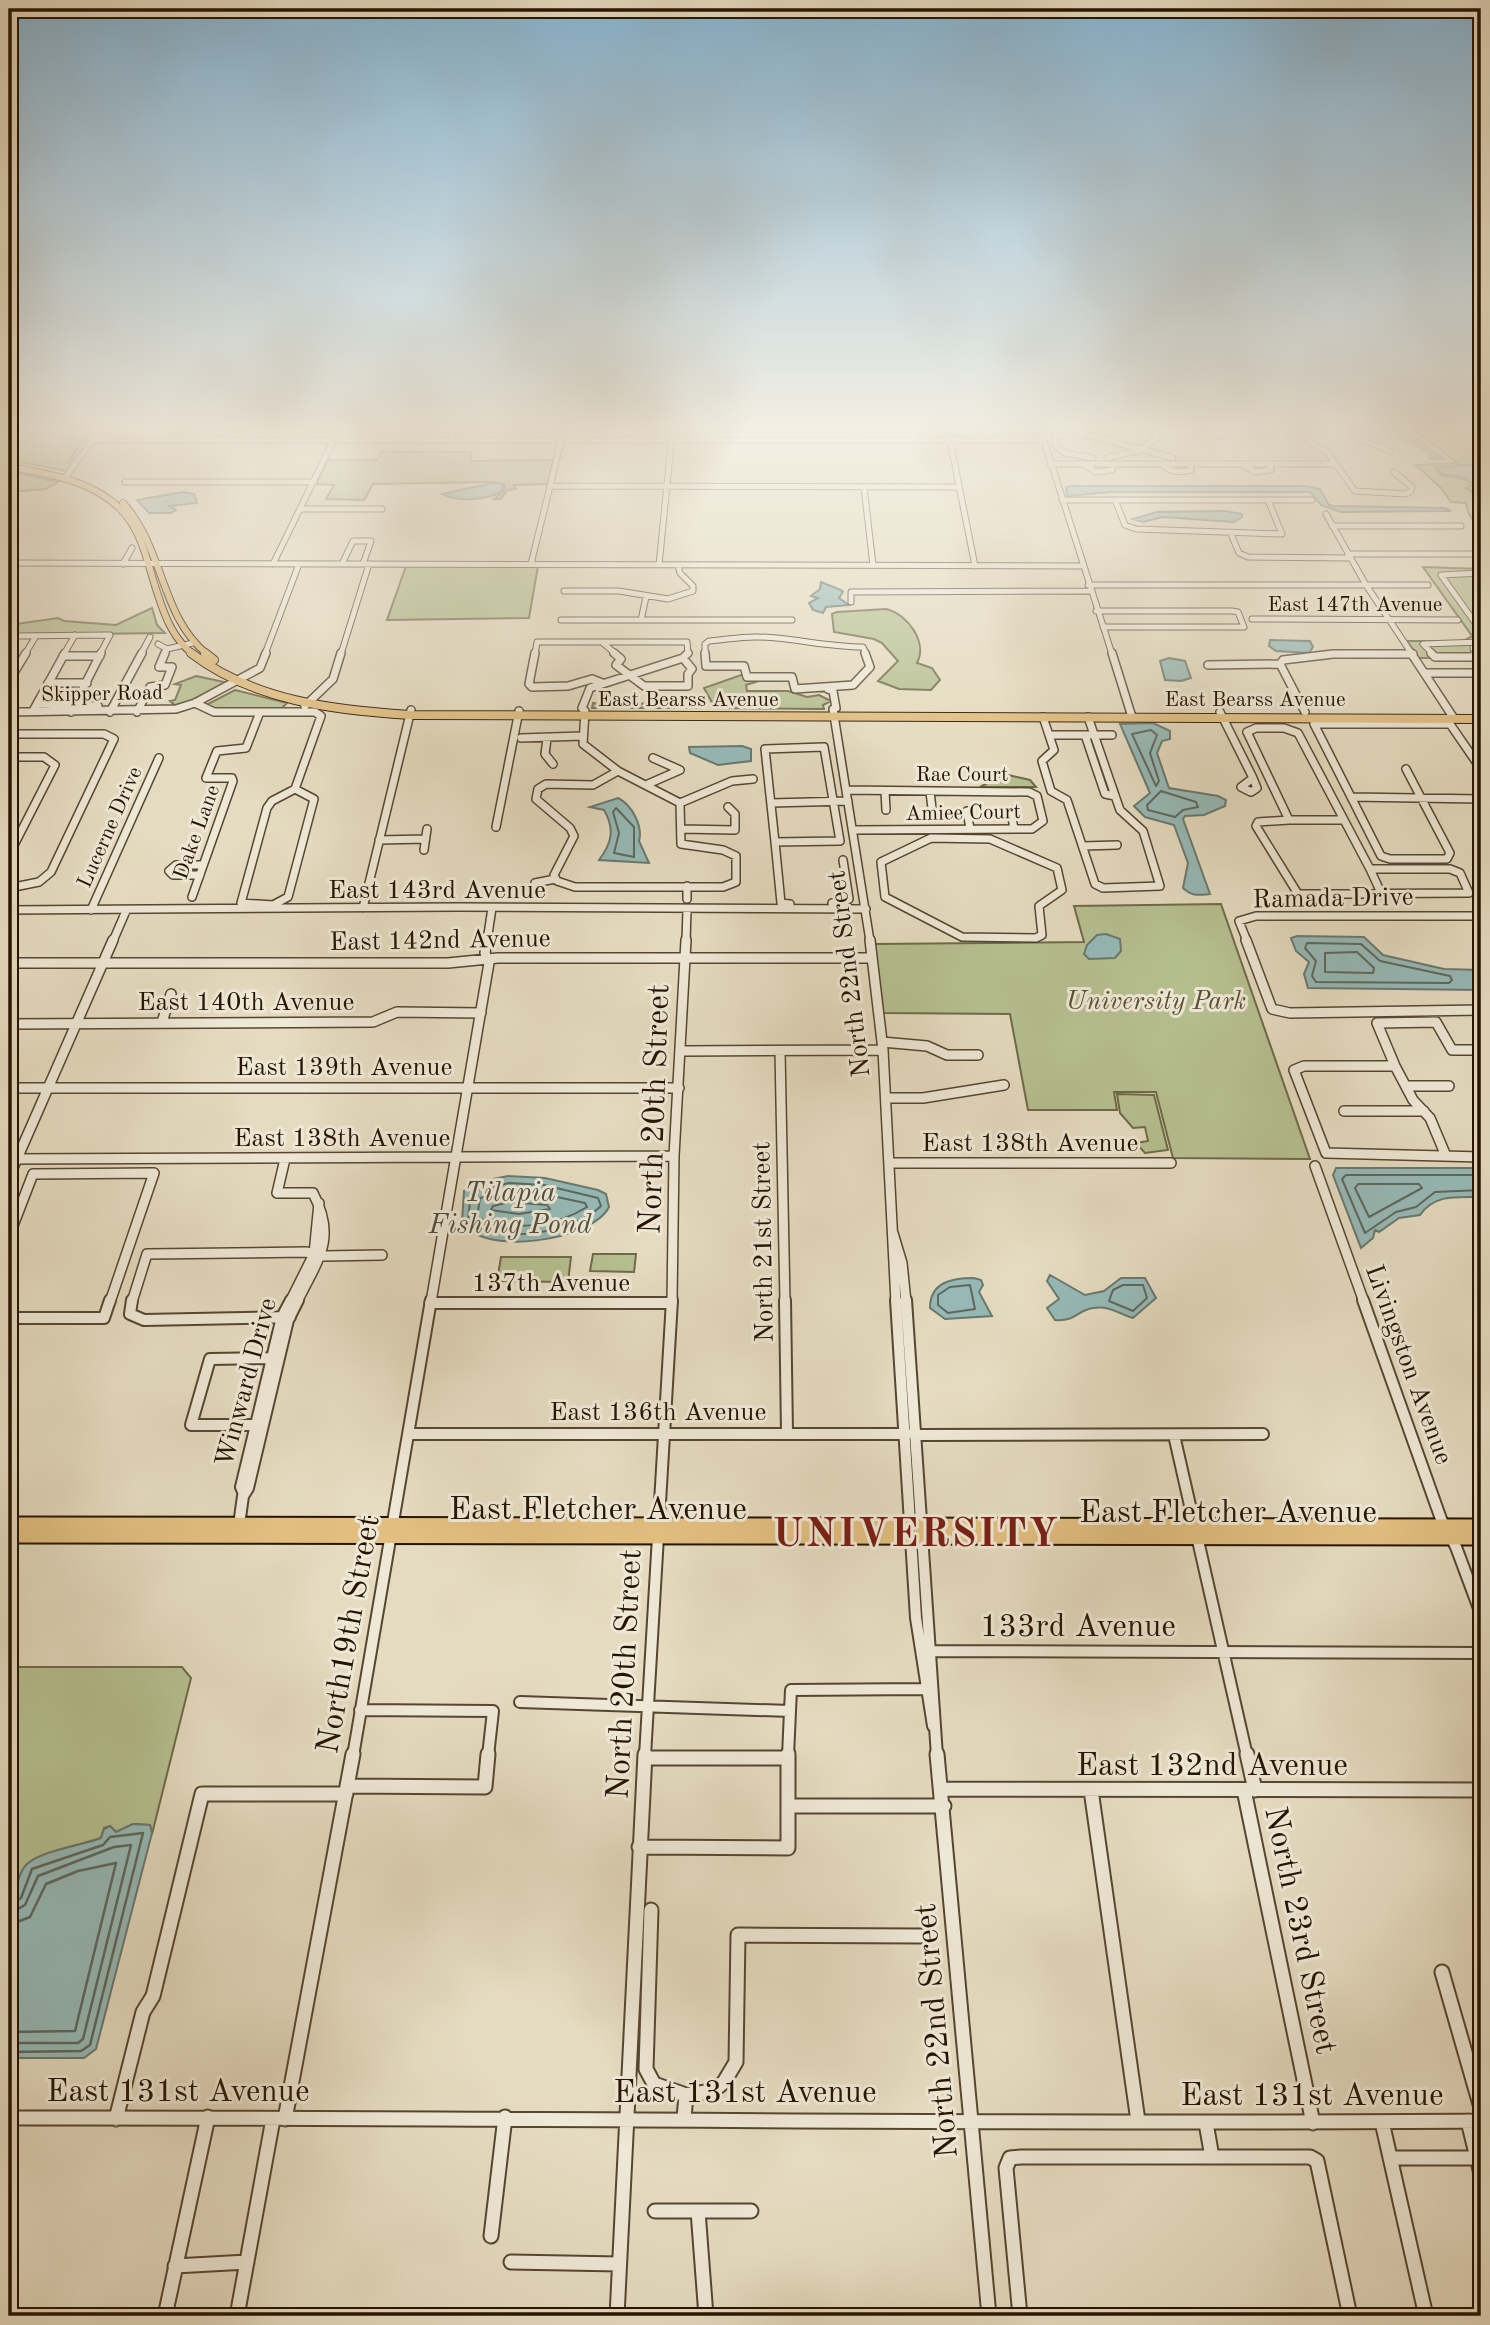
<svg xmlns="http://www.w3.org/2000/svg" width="1490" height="2325" font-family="'Old Standard TT',serif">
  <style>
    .green { fill: #b6c091; stroke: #6e6a48; stroke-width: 2 }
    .water { fill: #96bab8; stroke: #69786e; stroke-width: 2 }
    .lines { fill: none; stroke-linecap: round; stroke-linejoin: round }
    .shore-far1 { stroke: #5e675c; stroke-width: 2 }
    .shore { stroke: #5e675c; stroke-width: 2.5 }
    .minor-far4-casing { stroke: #564630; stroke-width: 7 }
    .minor-far3-casing { stroke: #564630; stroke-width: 10 }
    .minor-far2-casing { stroke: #564630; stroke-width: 12 }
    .minor-far1-casing { stroke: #564630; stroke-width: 14 }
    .minor-casing { stroke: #564630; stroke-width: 17 }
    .major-far2-casing { stroke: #261400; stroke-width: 8 }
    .major-far1-casing { stroke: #261400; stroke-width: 10 }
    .major-casing { stroke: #261400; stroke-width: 17 }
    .minor-far4 { stroke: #eee8d6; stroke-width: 5 }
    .minor-far3 { stroke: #eee8d6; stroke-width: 7 }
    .minor-far2 { stroke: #eee8d6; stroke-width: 9 }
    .minor-far1 { stroke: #eee8d6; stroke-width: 10 }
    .minor { stroke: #eee8d6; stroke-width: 13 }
    .major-far2 { stroke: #e2be80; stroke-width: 6 }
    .major-far1 { stroke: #e2be80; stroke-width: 8 }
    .major { stroke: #e2be80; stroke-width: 13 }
    .labels { text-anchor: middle; stroke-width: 6; stroke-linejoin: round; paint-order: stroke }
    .far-street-label { font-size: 21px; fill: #261400; stroke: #eee8d6 }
    .street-label { font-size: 26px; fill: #261400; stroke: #eee8d6 }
    .park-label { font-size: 26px; font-style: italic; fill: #585033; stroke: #eee8d6 }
    .water-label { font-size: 28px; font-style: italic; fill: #4d4e40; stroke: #eee8d6 }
    .near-street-label { font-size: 32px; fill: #261400; stroke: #eee8d6 }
    .near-district-label { font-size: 40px; font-weight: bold; letter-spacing: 2px; fill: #7a1f14; stroke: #eee8d6 }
  </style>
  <rect width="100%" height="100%" fill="#e5dbc0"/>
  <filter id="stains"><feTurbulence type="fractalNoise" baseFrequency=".00286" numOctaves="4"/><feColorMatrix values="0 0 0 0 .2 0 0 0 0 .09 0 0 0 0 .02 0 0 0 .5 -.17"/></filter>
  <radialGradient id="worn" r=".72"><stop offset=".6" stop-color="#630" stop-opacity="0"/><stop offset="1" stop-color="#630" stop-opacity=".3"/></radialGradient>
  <!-- green -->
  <path class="green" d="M9,425H92L67,464L94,425H102L67,471L9,460Z
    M1399,425H1481V461H1477L1481,465L1435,467L1441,475L1462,478L1472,484L1466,488L1481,500V533L1468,512L1466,503L1451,502L1441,488L1416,465L1457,463L1419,433Z
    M381,452H471V461L553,460L548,484L514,485L516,489L507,490L501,499H494L503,492L505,485L494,482L373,484L364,500L326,499L334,485L316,484L328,460H377Z
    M9,471L58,482L46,489L9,492Z
    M406,566H538L529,618L387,620Z
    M1423,567L1481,569V644L1477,645L1478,653L1471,658H1419L1407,641H1463L1472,636Z
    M152,608L157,625L165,633L9,635V625L58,618L64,621L116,625Z
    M886,609C908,614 928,643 917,663L932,668L940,680L931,690L899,689L878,681L898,661L882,643L874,639L834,632L832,614L837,612Z
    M744,674L762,680L746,685L747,691H788L807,697L819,695L831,701L823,705L824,709L715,708L704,688Z
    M196,676L229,683L177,707L170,701L175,700L181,685L175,684Z
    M235,690L287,703L280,710H220L206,705Z
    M692,695L705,700L703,708H592L593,703C610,708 677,702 692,695Z
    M1004,774L1030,780L1036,787H980Z
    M1221,904L1310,1159L1173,1158L1156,1092H1114L1117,1110H1028L1010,1014L882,1013L874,944L1084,942L1074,906Z
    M1117,1094L1154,1095L1168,1150L1145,1153L1136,1143L1148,1141L1145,1127L1133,1128L1120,1113Z
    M593,1254H636L634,1272L590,1271Z
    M501,1257H571L568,1282L497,1281Z
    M9,1667H182L191,1678L152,1834L150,1825L133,1824L116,1832L110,1826L104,1828L101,1838C81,1845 39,1851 25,1867C16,1877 19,1891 9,1900Z"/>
  <!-- water -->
  <path class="water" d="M707,425H826L815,429H720Z
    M1227,425H1257L1272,432H1257V435L1268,438C1257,440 1247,434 1237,436C1230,437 1226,439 1219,439L1231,435L1224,426Z
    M1375,425C1405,425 1420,443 1444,459H1429L1430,455C1416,438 1387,442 1375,425Z
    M1460,465L1481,466V497L1468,488L1474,484L1463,477L1442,474L1437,467L1449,468Z
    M493,483L503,484V489C492,501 455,502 442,494Z
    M1073,486H1304L1320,489L1329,505L1334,506L1445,508L1451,511L1341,512L1321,505L1310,492H1111L1067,496L1066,487Z
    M183,492L194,494L197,503L170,506L176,510L171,513H149L137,500Z
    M1225,511L1242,514V517L1234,522L1163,517L1143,522L1133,519L1157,512Z
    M821,582L841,590L843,592L839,598L849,605L826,607L823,613L813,610L809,603L818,598L811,596L820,589Z
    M1270,640L1310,641L1313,647L1309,653L1276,651L1269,646Z
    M1169,658L1185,661L1191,678L1181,681L1165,680L1160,661Z
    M1153,723L1170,731V739L1162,741L1157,753L1169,788L1218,796L1226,800L1225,806L1204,815L1185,816L1183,819L1210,894C1198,895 1193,897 1183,888L1188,863L1174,825L1145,817L1134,806L1150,793L1120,724Z
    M742,746L751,749V761L718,765L690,753L689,747Z
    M618,798C632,805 643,826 639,841L649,863L599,860C612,843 615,829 604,810L590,807Z
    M1106,934L1120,939L1121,951L1115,958L1089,959L1084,954L1087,945L1097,935Z
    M1297,936L1364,937L1383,955L1444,969L1481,970V990L1308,988L1304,974L1309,962L1296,951L1291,938Z
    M1336,1168H1481V1197C1457,1197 1434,1194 1420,1215L1399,1218L1379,1232L1375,1230L1373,1238L1361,1248L1333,1175Z
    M508,1176L545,1178L598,1190L606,1194L609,1207C592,1241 482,1257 462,1222L464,1191L474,1183Z
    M1050,1275L1085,1295L1104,1291L1121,1278H1145L1156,1298L1133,1318C1119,1314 1109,1305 1093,1308C1077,1310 1076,1322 1055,1320L1047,1308L1059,1299L1047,1281Z
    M974,1278L981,1280L983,1285L979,1292L992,1316L945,1319L930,1308C930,1282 952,1278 974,1278Z
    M133,1824L150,1825L152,1833L96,2049L84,2058H9V1901C19,1891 16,1875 26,1865C41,1850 81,1846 101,1838L104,1829L110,1826L116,1832Z"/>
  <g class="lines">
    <!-- shore-far1 -->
    <path class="shore-far1" d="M1151,730L1157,735L1150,753L1159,781L1156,786L1132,734Z
      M1161,791L1196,802L1198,807L1183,810L1175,817L1148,810L1147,805Z
      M616,808L634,827V857L614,853L619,833L613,812Z
      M1307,943L1361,944L1380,961L1450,976L1452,980L1449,983L1316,982L1312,976L1316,961L1305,948Z
      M1357,952L1374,968L1373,973L1325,972V953Z
      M1481,1175H1346L1342,1179L1365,1233L1396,1212L1416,1207L1435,1192L1481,1190
      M509,1183L544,1185L598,1198L601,1206C575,1232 497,1247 468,1220L471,1192Z
      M1358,1184H1419L1422,1188L1369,1217L1355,1188Z
      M509,1192L543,1194L585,1203L587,1207C557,1226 510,1233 477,1217L480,1198Z
      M510,1202L547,1205L550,1209L519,1214L491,1210L493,1206Z
      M970,1285L975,1309L948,1313L938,1305V1295L950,1287Z
      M1123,1285H1143L1147,1298L1133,1311L1109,1301L1113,1290Z"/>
    <!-- shore -->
    <path class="shore" d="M9,1905L21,1898L32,1869L103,1845L110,1837L143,1833L90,2045L81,2051L9,2052
      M9,1914L25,1905L38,1876L114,1847L131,1845L83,2039L78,2043H9
      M9,1925L30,1917L46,1884L78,1871L116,1863L75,2031L9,2032"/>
    <!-- minor-far4 casing -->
    <g class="minor-far4-casing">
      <path id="minor-far4" d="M857,425L858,439
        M947,425L975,566
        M1039,425L1112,654
        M1298,425L1307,440L1327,452L1355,491L1406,494L1411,491L1412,487L1394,472
        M1344,425L1355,437L1390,451
        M1096,438L1126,425
        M451,439L455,425
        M93,440H1043
        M211,440L219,425
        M633,440L635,425
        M1136,452L1157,438L1148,425
        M1093,458L1065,453L1056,447L1055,438L1073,431L1173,458
        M1107,458L1135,451
        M1050,464H1334
        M1083,464L1096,472L1112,470L1114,464
        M1162,464C1170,473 1180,473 1191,470V464
        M1241,464L1255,472L1271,470L1270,464
        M67,475L104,425
        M125,482H314
        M550,486L959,487
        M864,487L873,565
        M1062,500H1312
        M1115,500L1125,525L1136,529L1282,534L1268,500
        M300,509H382
        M1326,514L1366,585L1412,654
        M1332,526H1461
        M1231,534L1239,553L1248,557L1350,558
        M1348,554H1481
        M9,563L1083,566
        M123,564L132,548
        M273,564L341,425
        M342,564L353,541H371L363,564
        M531,564L565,425
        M659,565L673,425
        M1481,573L1441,575L1481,631
        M1088,585H1428
        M564,591H619L668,599L693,591V586L680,573L678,565
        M851,602V592L1090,591
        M1096,611H1232L1238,612L1244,627H1103
        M1252,619L1458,620
        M561,620H792
        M641,620L646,597
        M9,636L110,635L100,654
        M603,643L616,654
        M158,644L167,649L165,654
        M167,649L193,643
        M25,654L36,636
        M64,654L75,635
        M141,654L150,637
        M265,654L299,564
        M341,654L369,564
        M535,654L537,642H687L688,654
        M705,654V644L709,641C725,640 743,636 759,637C794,638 828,647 863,647L866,654
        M1329,654H1413
        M1433,654L1423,644L1480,642
        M1476,654L1473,648L1480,642"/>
    </g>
    <!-- minor-far3 casing -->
    <g class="minor-far3-casing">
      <path id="minor-far3" d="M535,653L529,684L532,687L568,686L592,679L602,683
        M614,653L621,659L616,665L644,686H688V674L692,669L683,658
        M705,653L706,666H744L747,677H792L795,689L853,685L870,667L865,653
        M1112,653L1132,717
        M1411,653L1453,717
        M1431,653L1435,657H1476
        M1475,653L1481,666
        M63,656H100
        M1208,665L1280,664
        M1426,673H1481
        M9,681L26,653
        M48,683H87
        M828,689L833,691L836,708L833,709L870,941
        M195,703L214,712H315L321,716L295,789
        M37,704L98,706
        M305,706L333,679L341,653
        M33,711L65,653
        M9,712L176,709L195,703L260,668L266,653
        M71,712L101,653
        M110,712L142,653
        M137,712L150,687L165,685L172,667H159L165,653
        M1220,712L1253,778
        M1305,712L1280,664L1283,660L1333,654H1413
        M1043,717L1054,750L1042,761L1051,791L1067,800L1095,884L1103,888L1160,886L1143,831L1120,810L1088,717
        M1256,728H1284L1298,733L1370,869H1450L1460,873L1469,893L1298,894L1256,826L1258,822L1289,820L1247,732Z
        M9,734H104L114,739L51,872L39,882L9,888
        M1050,735H1112
        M1085,735L1105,794L1115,796
        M521,738L582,736
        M547,739L545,754L553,764
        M824,747L840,841L775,842L765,749Z
        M9,757H44L55,765L9,855
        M1406,769L1450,853L1447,859H1390L1381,856L1314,724H1450L1481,769
        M618,771L680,803L681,844L723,850L736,856V882L723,887H575L557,881L554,875L574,836L570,828L536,799L538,789L546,784L593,785Z
        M618,771L583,744L585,711L582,708L590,688L683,658L688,653
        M1253,778L1257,788L1251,792L1241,787Z
        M648,784L680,770L653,758
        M295,789L314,799L288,897L273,905L241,903L267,808L272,801Z
        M846,790L1029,792L1037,796L1043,821L1032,829L854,830
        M885,791L886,810
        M930,792L932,808
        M1351,797L1481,799
        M680,803L732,781L753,779
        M771,803L848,801
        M967,811L970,829
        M1011,812L1014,829
        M1289,820H1344
        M496,827L519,711
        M681,829L735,830V814L728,807
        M931,838L990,839L1057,868L1062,890L1039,906L1042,935L1036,938L962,937L885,897L881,862Z
        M379,840L425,839
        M775,842L781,903L790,904
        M1083,846L1117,845
        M424,850L427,829
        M1370,869L1382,895
        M200,875H173L169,871L176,865H203
        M535,883L555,879
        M687,886V899
        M192,897L233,781L232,778H206L217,751L246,748L260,712
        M832,903H843L849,899L843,860
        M363,908L411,710
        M9,910L458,907L866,909
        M91,910L159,758
        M113,941L126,911
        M487,941L492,908
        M686,941L687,910
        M1247,941L1239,921L1256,916H1481"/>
    </g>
    <!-- minor-far2 casing -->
    <g class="minor-far2-casing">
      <path id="minor-far2" d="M870,940L883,1050L896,1302
        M1246,940L1272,1009L1290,1013L1481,1010
        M9,963H448L498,958H872
        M162,1022L171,994
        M9,1024L373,1022L397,1012L481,1013
        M882,1042L927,1046L947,1055H978
        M682,1051L883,1050
        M780,1051L785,1302
        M1395,1066H1304L1294,1070L1326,1153L1481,1157
        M1406,1086H1449
        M9,1088H679
        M887,1098H923L1004,1085
        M1344,1111H1424
        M1446,1156L1430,1118L1413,1100L1395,1066L1377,1023L1436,1022L1452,1050H1481
        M9,1159L674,1156
        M285,1159L277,1193H313C337,1239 318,1259 297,1302
        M889,1163H1171
        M1315,1166L1364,1302
        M9,1177L113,940
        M893,1233L902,1263L906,1302
        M9,1236L33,1174L154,1173L110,1302
        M132,1302L147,1254L306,1252L324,1256L382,1255
        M290,1302L314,1254L319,1203
        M431,1302L489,963L485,953L487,940
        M672,1302L674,1156L686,940"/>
    </g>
    <!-- minor-far1 casing -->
    <g class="minor-far1-casing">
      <path id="minor-far1" d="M132,1300L130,1314L144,1320L290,1317
        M785,1300L787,1433
        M896,1300L916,1618L933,1726
        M906,1300L937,1756
        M1363,1300L1441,1519L1456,1547L1481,1614
        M430,1303H672
        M9,1318H104L110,1300
        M261,1425H191L210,1359L278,1358
        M408,1434H907
        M917,1435L1263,1434
        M1174,1435L1247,1756
        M244,1494L241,1487L282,1317L291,1300
        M239,1525L243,1496L248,1488L288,1320L298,1300
        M932,1651L1481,1653
        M520,1702L790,1711L788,1756
        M360,1710L493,1711L488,1756
        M790,1711L791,1690L923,1689
        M353,1756L431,1300
        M645,1756L672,1300"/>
    </g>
    <!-- minor casing -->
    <g class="minor-casing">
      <path id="minor" d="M937,1754L989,2316
        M1247,1754L1255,1790
        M645,1758H788V1754
        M348,1786L485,1787L488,1754
        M943,1789L1481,1790
        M1091,1790L1138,2121
        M1244,1790L1313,2123
        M788,1806H944
        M639,1847L788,1848V1758
        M651,1910L646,2069L654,2084L686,2095
        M1442,1972L1481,2108
        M9,2118C500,2117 990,2125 1481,2121
        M684,2118L686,2095L713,2091L724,2082L736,2062L738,1935L921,1936
        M116,2119L143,2012L153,1996L202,1794H346
        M285,2119L353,1754
        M1468,2121L1481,2174
        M1382,2122L1426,2316
        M1206,2123L1212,2157
        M1390,2158H1476
        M655,2211H751
        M698,2211L706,2316
        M491,2236L505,2117
        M511,2262L619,2264
        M175,2266L247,2262
        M165,2316L208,2117
        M237,2316L273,2119
        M617,2316L645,1754
        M1020,2316L1006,2168L1010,2158L1021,2157H1310L1317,2161L1350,2316"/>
    </g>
    <!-- major-far2 casing -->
    <g class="major-far2-casing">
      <path id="major-far2" d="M9,467C53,474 107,483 132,524C145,545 150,572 158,595C165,617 174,640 193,654
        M123,503C165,550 160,616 207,654"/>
    </g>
    <!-- major-far1 casing -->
    <g class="major-far1-casing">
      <path id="major-far1" d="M191,653C254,701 333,710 410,715L1481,719
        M205,653L214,660"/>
    </g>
    <!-- major casing -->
    <g class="major-casing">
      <path id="major" d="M9,1524L1481,1526
        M9,1536L1481,1538"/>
    </g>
    <!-- minor-far4 -->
    <use href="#minor-far4" class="minor-far4"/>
    <!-- minor-far3 -->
    <use href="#minor-far3" class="minor-far3"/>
    <!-- minor-far2 -->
    <use href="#minor-far2" class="minor-far2"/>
    <!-- minor-far1 -->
    <use href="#minor-far1" class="minor-far1"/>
    <!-- minor -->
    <use href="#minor" class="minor"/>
    <!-- major-far2 -->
    <use href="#major-far2" class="major-far2"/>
    <!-- major-far1 -->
    <use href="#major-far1" class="major-far1"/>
    <!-- major -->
    <use href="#major" class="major"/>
  </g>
  <!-- sky -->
  <linearGradient id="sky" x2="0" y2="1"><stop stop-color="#87b6d5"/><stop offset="0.57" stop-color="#f3efe3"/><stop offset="1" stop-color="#f3efe3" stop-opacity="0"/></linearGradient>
  <rect width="1490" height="751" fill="url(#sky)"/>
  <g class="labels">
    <!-- far-street labels -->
    <g class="far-street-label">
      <text x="1355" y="611">East 147th Avenue</text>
      <text transform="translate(102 693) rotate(-1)" y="7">Skipper Road</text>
      <text x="688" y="706">East Bearss Avenue</text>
      <text x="1255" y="706">East Bearss Avenue</text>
      <text x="962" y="781">Rae Court</text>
      <text transform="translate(963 812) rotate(-1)" y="7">Amiee Court</text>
      <text transform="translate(109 827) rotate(-66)" y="7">Lucerne Drive</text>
      <text transform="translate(196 832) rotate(-70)" y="7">Dake Lane</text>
    </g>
    <!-- street labels -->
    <g class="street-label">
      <text x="437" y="898">East 143rd Avenue</text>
      <text transform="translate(1333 897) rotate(-1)" y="9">Ramada Drive</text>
      <text transform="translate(440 939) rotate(-1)" y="9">East 142nd Avenue</text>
      <text transform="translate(848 974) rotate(-97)" y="9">North 22nd Street</text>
      <text x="246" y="1010">East 140th Avenue</text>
      <text x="344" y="1075">East 139th Avenue</text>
      <text x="342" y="1146">East 138th Avenue</text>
      <text x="1030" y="1151">East 138th Avenue</text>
      <text transform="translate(762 1242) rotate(-91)" y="9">North 21st Street</text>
      <text x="551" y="1291">137th Avenue</text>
      <text transform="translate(1410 1364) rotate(70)" y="9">Livingston Avenue</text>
      <text transform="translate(245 1382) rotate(-75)" y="9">Winward Drive</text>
      <text x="658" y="1420">East 136th Avenue</text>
    </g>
    <!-- park labels -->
    <g class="park-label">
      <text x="1156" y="1009">University Park</text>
    </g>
    <!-- water labels -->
    <g class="water-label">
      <text x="510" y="1201">Tilapia<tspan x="510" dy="32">Fishing Pond</tspan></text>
    </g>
    <!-- near-street labels -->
    <g class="near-street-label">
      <text transform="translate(653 1109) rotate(-88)" y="11">North 20th Street</text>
      <text x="598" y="1519">East Fletcher Avenue</text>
      <text x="1228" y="1522">East Fletcher Avenue</text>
      <text x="1078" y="1636">133rd Avenue</text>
      <text transform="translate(347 1634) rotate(-80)" y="11">North19th Street</text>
      <text transform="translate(623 1674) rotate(-87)" y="11">North 20th Street</text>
      <text x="1212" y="1775">East 132nd Avenue</text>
      <text transform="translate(1302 1930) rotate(78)" y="11">North 23rd Street</text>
      <text transform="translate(935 2031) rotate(-95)" y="11">North 22nd Street</text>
      <text x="178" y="2101">East 131st Avenue</text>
      <text x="745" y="2102">East 131st Avenue</text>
      <text x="1312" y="2105">East 131st Avenue</text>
    </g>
    <!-- near-district labels -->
    <g class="near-district-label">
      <text x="916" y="1546">UNIVERSITY</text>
    </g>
  </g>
  <!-- margin -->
  <rect width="1490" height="2325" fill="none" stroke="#e5dbc0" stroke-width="35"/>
  <rect x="10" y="10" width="1469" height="2304" fill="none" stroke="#261400" stroke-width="3.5"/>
  <rect x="18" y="18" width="1455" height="2290" fill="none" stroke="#261400" stroke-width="2"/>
  <rect width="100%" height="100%" filter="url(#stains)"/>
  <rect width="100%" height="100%" fill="url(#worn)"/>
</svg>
